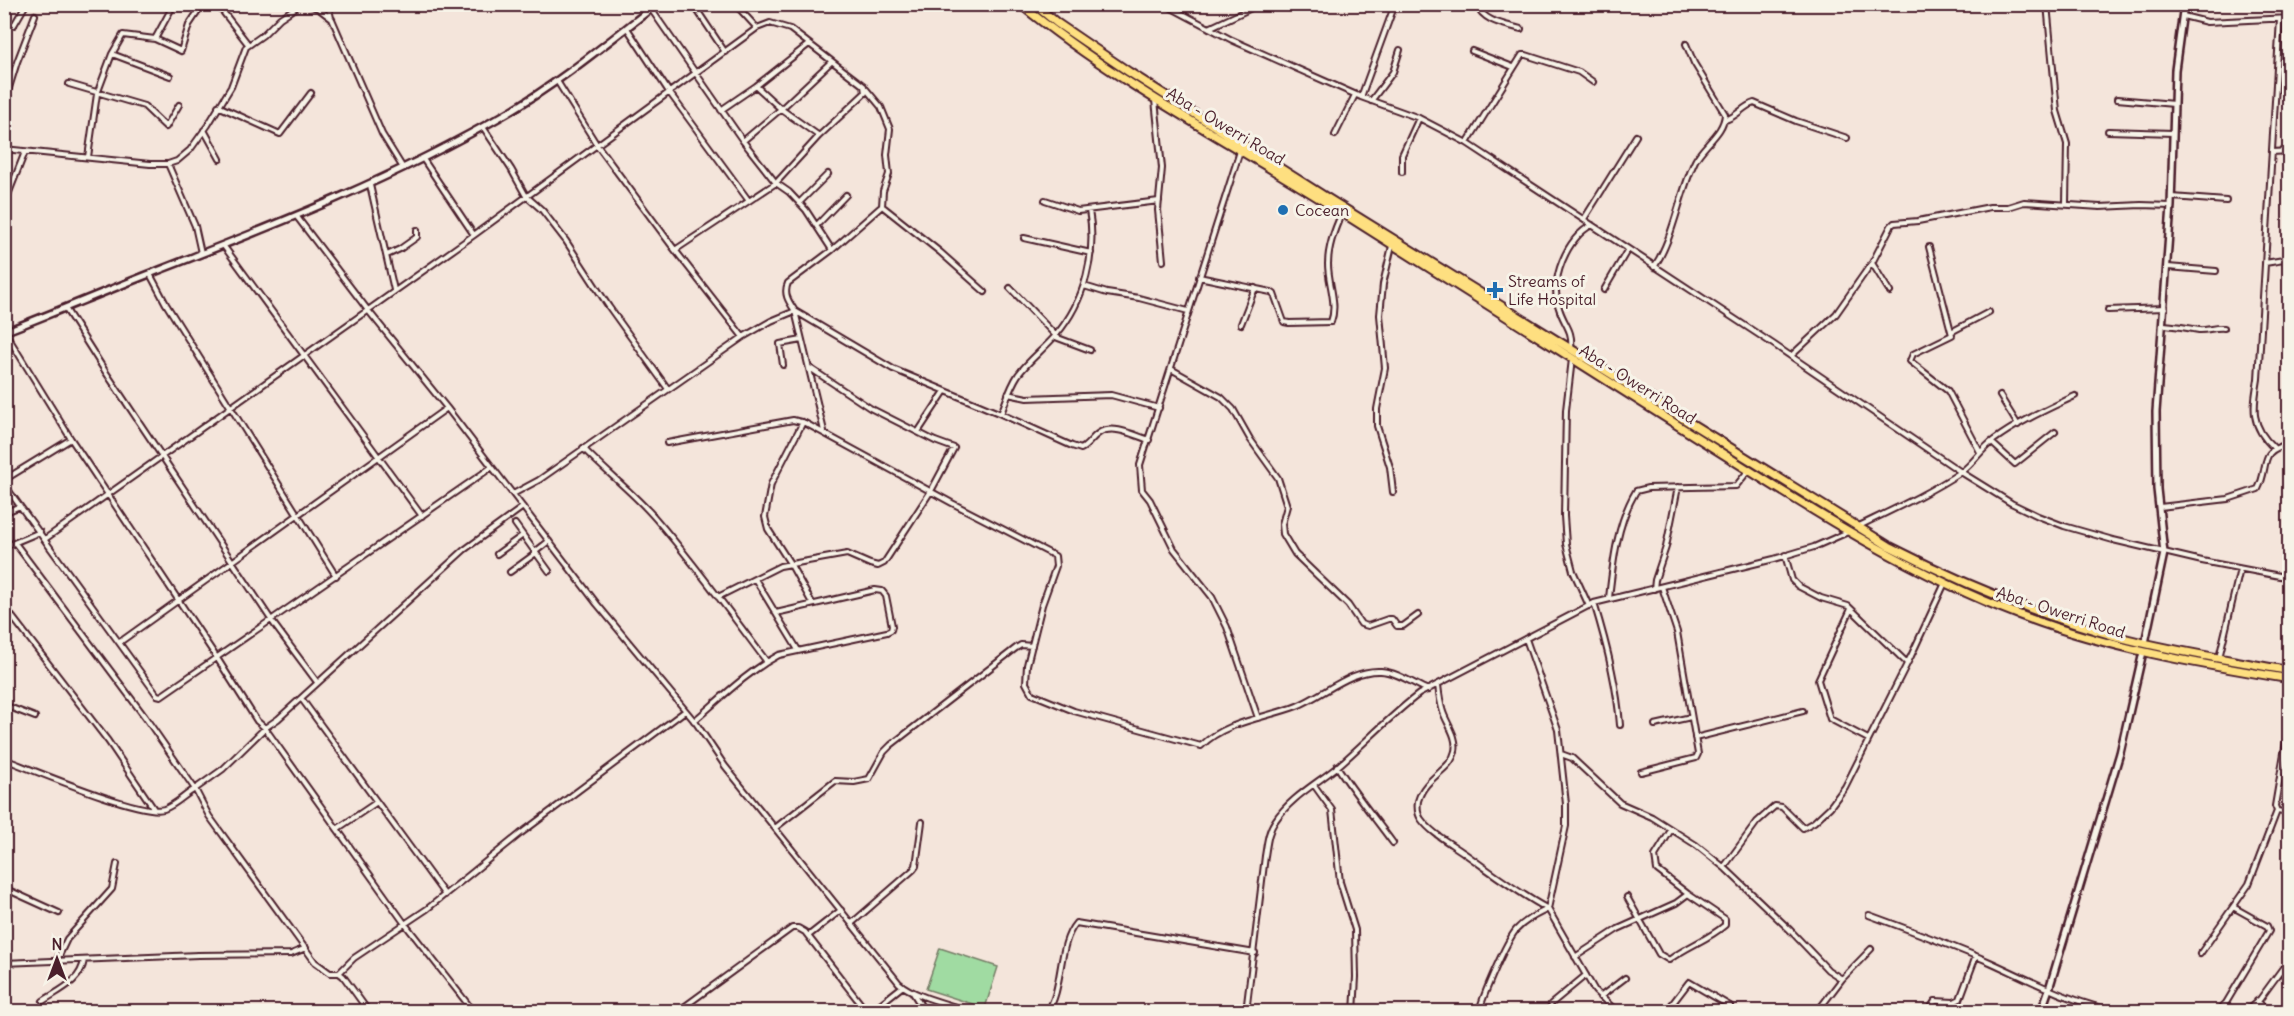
<svg xmlns="http://www.w3.org/2000/svg" width="2294" height="1016" font-family="Delius,sans-serif">
  <style>
    .green { fill: #a0dba2; stroke: #757d66; stroke-width: 1.5 }
    .lines { fill: none; stroke-linecap: round; stroke-linejoin: round }
    .street-casing { stroke: #4a1f2b; stroke-width: 8 }
    .secondary-casing { stroke: #4a1f2b; stroke-width: 10 }
    .highway-casing { stroke: #4a1f2b; stroke-width: 11 }
    .street { stroke: #f7f3e8; stroke-width: 4 }
    .secondary { stroke: #f7f3e8; stroke-width: 5 }
    .highway { stroke: #fedf80; stroke-width: 7 }
    .poi-dot { fill: #1f6fb2; stroke: #f7f3e8; stroke-width: 2 }
    .labels { text-anchor: middle; stroke-width: 6; stroke-linejoin: round; paint-order: stroke }
    .street-label { font-size: 16px; fill: #4a1f2b; stroke: #f7f3e8 }
    .poi-label { font-size: 16px; fill: #4a1f2b; stroke: #f7f3e8; text-anchor: start }
  </style>
  <rect width="100%" height="100%" fill="#f4e5db"/>
  <filter id="ink" filterUnits="userSpaceOnUse"><feTurbulence type="fractalNoise" baseFrequency=".0167" numOctaves="2"/><feDisplacementMap in="SourceGraphic" scale="12" xChannelSelector="R" yChannelSelector="G"/><feConvolveMatrix kernelMatrix="1 2 1 2 8 2 1 2 1" color-interpolation-filters="sRGB"/></filter>
  <g filter="url(#ink)">
    <!-- green -->
    <path class="green" d="M940,948L998,967L985,1008L926,989Z"/>
    <g class="lines">
      <!-- street casing -->
      <g class="street-casing">
        <path id="street" d="M217,4L248,44
          M308,4L319,9L332,19L382,134L403,168
          M328,4L331,18
          M693,4L725,52
          M1164,4L1232,40L1361,97L1419,118L1467,143L1773,344L1961,472L2011,503L2038,516L2064,526L2113,540L2202,561L2290,578
          M1476,4C1484,22 1503,24 1521,29
          M2047,4L2057,111L2067,144L2066,203
          M2287,4V18
          M651,9L743,141L776,183L789,192L806,210L832,250
          M2183,16L2207,22L2290,18
          M4,22L14,25L25,6
          M627,28L669,92L749,201
          M1209,28L1260,4
          M155,39L181,51L189,25L197,13
          M1472,51L1513,67
          M112,54L170,76
          M557,81L597,145L675,250L776,183L819,136L865,93L864,86L790,29L770,23L757,28
          M69,84L144,106L166,127L179,105
          M756,86L781,109L819,136
          M866,89L881,107L890,129L887,155L889,174L883,191L882,206L832,250L788,283C783,294 789,302 795,311L893,369L1001,414L1072,446L1081,449C1089,445 1091,438 1099,433C1113,424 1134,435 1149,440
          M1361,97L1395,4
          M2117,99L2174,104
          M1155,100L1162,168L1158,210L1163,261
          M1371,101L1393,72L1400,50
          M4,104L17,62L35,15
          M218,106L280,134L311,93
          M721,110L756,86L809,44
          M1725,120C1737,117 1743,106 1754,103L1796,121L1847,138
          M483,127L511,169L526,196L542,210L566,241L609,307L668,389
          M204,130L220,159
          M2108,131L2173,133
          M1335,135L1355,95
          M743,141L781,109L831,62
          M1467,143L1522,55H1526L1579,72L1593,82
          M4,149L150,164H168L177,161L190,150L208,125L231,87L246,47L263,35L280,18L301,4
          M1240,151L1140,465L1142,490L1150,500L1174,549L1212,597L1227,627L1258,718
          M2272,152L2290,151
          M88,157L97,94L112,54L123,35L155,39L174,4
          M423,159L474,235
          M168,164L195,226L201,253
          M1402,172V155L1419,118
          M370,185L394,290
          M2172,197L2226,201
          M1045,200L1078,211L1159,201
          M799,203L828,174
          M4,205L25,152
          M882,206L940,252L985,292
          M297,217L367,309L447,408L597,604L696,723L725,766L899,983C915,997 949,1004 971,1012
          M1584,219L1636,136
          M817,225L846,195
          M1024,238L1091,253
          M223,245L422,516
          M1392,246L1383,284L1380,315L1385,368L1377,409V426L1390,467L1393,492
          M1929,247L1952,335L1913,354L1910,361L1948,391L1980,452
          M675,250L743,337
          M387,255L400,249L417,237V230
          M2265,263L2290,259
          M1654,267C1674,238 1679,194 1695,161C1703,145 1724,133 1725,114L1694,63L1686,44
          M2168,267L2216,271
          M150,274L166,304L336,576
          M1199,277L1271,292L1274,294L1284,322L1289,323L1331,322C1338,304 1328,283 1328,264C1328,246 1334,230 1342,213
          M1084,286L1107,293L1139,298L1188,311
          M1010,288L1058,338L1090,350
          M1604,290L1628,249
          M1890,292L1872,263L1891,226L1894,223L1918,221L1990,207H2008L2024,202L2100,207L2141,205L2171,206
          M65,308L105,371L276,627L317,682
          M2108,310L2165,308
          M1241,324L1255,288
          M2164,325C2176,326 2188,328 2199,330C2205,331 2215,327 2224,328
          M1953,331L1989,312
          M5,332L71,439L217,658L257,721L265,728L278,719L464,550L523,507
          M1571,348C1573,329 1564,325 1559,308C1549,281 1567,237 1592,225
          M1791,356L1836,314L1871,264
          M1572,359L1566,410L1564,516L1566,544L1573,571L1589,606
          M783,365L780,344L802,340
          M1171,369L1221,397L1233,409L1250,439L1278,478L1287,506L1282,524L1283,534L1295,554L1348,605L1361,624L1368,626L1388,619H1392L1397,626H1403L1418,615
          M1008,394L1027,398L1111,395L1159,408
          M2000,396L2018,425
          M1001,414C1006,401 1010,387 1018,375C1028,361 1044,349 1056,335C1085,301 1097,254 1089,210
          M803,422L771,484L765,517L768,529L791,565L812,603
          M918,432L945,391
          M1991,442L2015,464L2055,432
          M667,443L793,420L805,423L952,503L1055,556L1056,566L1042,605L1027,665L1026,683L1032,694L1074,711L1201,746C1226,721 1266,718 1297,706C1324,695 1351,669 1381,671C1397,672 1414,684 1428,690
          M583,448C607,473 634,493 656,519C695,564 731,614 767,662
          M2274,448C2250,426 2253,408 2258,379L2280,19
          M4,480L71,439
          M4,484L157,695L161,696L492,467
          M513,494L539,480L743,337L771,321L795,311L824,431
          M2160,507L2228,499L2258,489C2270,466 2257,450 2290,444
          M4,513L20,506
          M515,524L535,552L549,541
          M1859,526C1894,509 1929,493 1961,472C1974,463 1981,449 1994,440C2018,422 2048,409 2075,396
          M45,539L474,235L757,28L735,4
          M15,543L145,717L195,789L223,769L265,728L405,924L474,1012
          M4,547L40,532
          M536,553L549,571
          M497,554L523,535
          M1785,555L1792,580L1798,586L1821,598L1848,606L1907,663
          M510,572L536,553
          M755,579L798,650
          M1654,589L1655,580L1666,547L1678,487
          M718,597L780,566L847,554L870,564L878,566L884,563L931,491L954,448L935,441L870,408L810,368
          M1609,598C1613,562 1617,523 1636,491L1648,488L1736,486L1749,470
          M1594,603C1606,642 1617,684 1620,725
          M4,606L108,741L154,809
          M1851,609L1818,680L1830,719L1868,739
          M1526,639L1558,730L1566,804V826L1548,909L1595,991L1617,1012
          M120,642L447,408
          M2219,658L2240,569
          M1438,685C1439,694 1440,703 1443,712C1447,724 1458,737 1455,751C1451,771 1425,776 1418,801C1417,808 1417,813 1421,819C1431,833 1450,843 1464,853C1491,872 1518,893 1548,909
          M301,698L445,895
          M4,705L35,717
          M2290,718L2275,806L2277,811L2290,813
          M694,721C721,698 747,672 779,655L887,632L891,630L892,626L886,596L882,591L875,590L776,613
          M1655,725L1691,717
          M1695,738L1803,711
          M1561,754L1572,758L1620,803L1652,817L1696,845L1726,869L1790,930L1828,970L1842,979
          M4,759C31,769 141,816 164,809C176,805 184,795 195,789L209,816L315,962L330,973H339L343,976L369,1012
          M1337,766C1354,793 1374,817 1393,843
          M1641,772L1696,758L1698,754L1677,632L1662,587
          M1314,785L1332,810L1340,882L1355,930L1356,977L1354,1012
          M775,828L835,781L854,782L869,779L884,752L891,745L1016,648L1021,645L1032,646
          M337,829L377,802
          M1724,867L1757,822L1775,806L1782,807L1803,828L1814,822L1830,807L1845,787L1911,656L1945,583
          M4,888L59,913
          M1627,897L1659,954L1669,960C1687,946 1708,940 1725,925V919L1688,894L1657,870L1655,856L1671,830
          M1869,915C1910,930 1951,945 1990,962C2032,981 2074,1004 2120,1012
          M852,923L913,870L916,866L922,822
          M808,936L841,910
          M2200,954L2249,884L2277,811
          M1575,957L1618,929L1676,903L1688,894
          M57,960L67,939L112,889L117,864
          M4,963L198,955L291,954L306,948
          M339,973L354,958L427,909L520,834L685,711
          M913,993L925,1012
          M1600,997L1625,978
          M43,1001C59,990 81,982 84,960
          M2257,1001L2269,1012
          M1551,1004L1586,975
          M677,1012L792,928H798L805,932L867,1012
          M870,1012L903,986
          M1047,1012C1064,989 1057,945 1076,923L1255,953
          M1246,1012L1265,856C1267,844 1268,831 1275,821C1290,798 1316,784 1337,767C1365,743 1390,716 1419,694L1594,603L1774,559L1814,547L1848,532
          M1479,1012C1483,995 1506,942 1516,930C1525,920 1536,915 1548,909
          M1666,1012L1689,982L1730,1006
          M1817,1012L1842,979L1871,949
          M1928,1012L1935,1001L1954,1002L1960,999L1976,956
          M2217,1012L2226,1003L2269,931L2267,926L2233,907
          M2245,1012L2260,999L2282,969L2285,968L2290,972"/>
      </g>
      <!-- secondary casing -->
      <g class="secondary-casing">
        <path id="secondary" d="M4,332C54,313 103,292 152,273C275,225 392,180 507,113C560,82 608,42 657,4
          M2145,643L2164,553L2157,489L2156,412L2171,206L2175,70L2184,4
          M2041,1012L2049,989L2120,753L2143,652"/>
      </g>
      <!-- highway casing -->
      <g class="highway-casing">
        <path id="highway" d="M1020,4C1118,84 1232,143 1338,210C1459,287 1580,364 1701,440C1804,505 1906,572 2020,615C2107,648 2198,664 2290,679
          M1034,4L1057,23L1129,72L1324,196L1889,546C1963,584 2038,615 2119,637C2175,652 2233,660 2290,671"/>
      </g>
      <!-- street -->
      <use href="#street" class="street"/>
      <!-- secondary -->
      <use href="#secondary" class="secondary"/>
      <!-- highway -->
      <use href="#highway" class="highway"/>
    </g>
  </g>
  <!-- markers -->
  <g class="poi-dot">
    <circle cx="1283" cy="210" r="6"/>
    <path d="M1492 281h6v6h6v6h-6v6h-6v-6h-6v-6h6z"/>
  </g>
  <g class="labels">
    <!-- street labels -->
    <g class="street-label">
      <text transform="translate(1226 126) rotate(31)" y="6">Aba - Owerri Road</text>
      <text transform="translate(1638 384) rotate(32)" y="6">Aba - Owerri Road</text>
      <text transform="translate(2061 612) rotate(18)" y="6">Aba - Owerri Road</text>
    </g>
    <!-- poi labels -->
    <g class="poi-label">
      <text x="1295" y="216">Cocean</text>
      <text x="1508" y="287">Streams of<tspan x="1508" dy="18">Life Hospital</tspan></text>
    </g>
  </g>
  <!-- margin -->
  <rect width="2294" height="1016" fill="none" stroke="#f7f3e8" stroke-width="24"/>
  <rect x="12" y="12" width="2270" height="992" fill="none" stroke="#4a1f2b" stroke-width="2" filter="url(#ink)"/>
  <!-- north arrow -->
  <g transform="translate(57 959)" stroke="#f7f3e8" stroke-width="4.5" paint-order="stroke">
  <path d="M0-4.5L10 22L0 15L-10 22Z" fill="#4a1f2b"/>
  <text y="-9" font-size="16" font-weight="bold" text-anchor="middle" fill="#4a1f2b">N</text>
  </g>
</svg>
